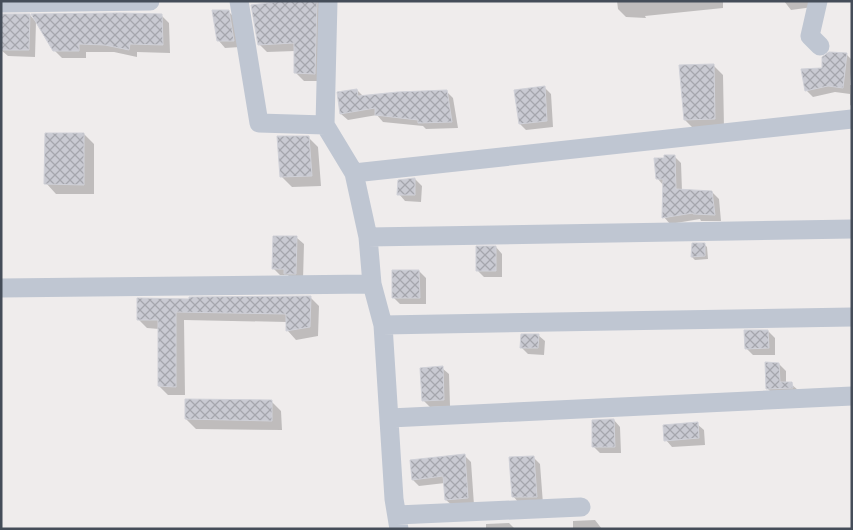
<svg xmlns="http://www.w3.org/2000/svg" width="853" height="530" font-family="Cabin,sans-serif">
  <style>
    .shadow { fill: #0003 }
    .building { fill: url(#building-cross-hatch); stroke: #d0d1d8 }
    .lines { fill: none; stroke-linecap: round; stroke-linejoin: round }
    .street { stroke: #bfc6d2; stroke-width: 19 }
  </style>
  <defs>
    <pattern id="building-cross-hatch" width="8" height="8" patternUnits="userSpaceOnUse" patternTransform="scale(1.25)"><rect width="8" height="8" fill="#c9cad2"/><path d="M0 0l8 8M0 8l8-8" fill="none" stroke="#a5a6ad"/></pattern>
  </defs>
  <rect width="100%" height="100%" fill="#efecec"/>
  <!-- shadow -->
  <path class="shadow" d="M295,1H319L323,81H304L296,73L295,51L267,52L259,44Z
    M617,1H723V8L645,16L646,18L626,17L618,9Z
    M784,1H815L813,7L791,10Z
    M228,11L235,18L240,47L225,48L219,41Z
    M30,15L36,22L35,57L8,56L1,50Z
    M162,16L169,23L170,53L137,52V57L114,52H86V58H62L54,50Z
    M846,54L852,60L850,85H852V106L850,105V94L835,92L813,97L806,90L823,69Z
    M713,65L723,75L724,128L695,130L685,120Z
    M544,87L551,94L553,127L526,130L520,124Z
    M357,90L364,97L446,91L453,98L458,128L426,129L423,126L383,122L377,115L348,120L341,114Z
    M84,134L94,144V194H56L46,183Z
    M308,137L318,147L321,186L292,187L281,176Z
    M674,156L681,163L682,191L712,192L719,199L721,221H701L700,219L670,224L664,217V186L657,178L665,159Z
    M415,179L422,186L421,202L405,201L399,194V181Z
    M297,238L304,244L303,280H292L288,275H280L273,268Z
    M704,244L707,247L708,259L695,260L692,257Z
    M496,247L502,254V277H484L478,271Z
    M419,271L426,278V304H400L394,298Z
    M310,297L319,306L318,336L296,340L288,331L287,322L184,320L185,395H168L159,386V329L147,328L138,319L191,300Z
    M768,331L775,338V355H753L746,348Z
    M538,335L545,341L544,355L528,354L522,348Z
    M779,364L786,371V383L791,384L798,390L774,395L767,388Z
    M442,368L449,374L450,406L430,407L423,400Z
    M271,401L281,411L282,430L196,429L186,419Z
    M614,420L620,427L621,453H600L594,447Z
    M697,424L704,430L705,445L672,447L666,440Z
    M464,455L471,462L474,505L453,506L446,500L445,483L419,486L413,480Z
    M533,457L540,464L543,504L519,503L513,496Z
    M595,520L602,529H573V521Z
    M509,523L515,529H481H486V524Z"/>
  <!-- building -->
  <path class="building" d="M283,1H317L315,74L294,73V43L258,45L251,5Z
    M212,10H229L234,41H217Z
    M120,13L162,14L163,45L130,44L129,50L105,45L79,44V51H53L31,14Z
    M1,14H30L29,50H1Z
    M829,52L847,53L843,88L828,86L805,91L801,69L822,68V57Z
    M714,64L715,119L684,120L679,65Z
    M545,86L547,121L519,124L514,90Z
    M357,89L358,96L398,92L447,90L452,122L418,123V120L375,115V108L340,114L337,92Z
    M45,133H84V185L44,184Z
    M277,136H309L312,176L280,177Z
    M664,155H675L676,189L712,191L715,215L693,214V213L662,218L663,179H656L654,158H664Z
    M415,178V195H397L398,180Z
    M273,236H297L296,274H284V269H272Z
    M692,243H705V256L691,257Z
    M476,246H496V271H476Z
    M392,270H419L420,298H392Z
    M311,296L310,327L286,331V314L176,312V387L158,386V320H137V298L189,299V297Z
    M744,330H768L769,348L745,349Z
    M521,334H539L538,348H520Z
    M765,362L779,363L780,382H792L793,388L766,389Z
    M443,366L444,400L422,401L420,368Z
    M185,399L272,400V421L185,419Z
    M614,419L615,447H592V420Z
    M698,422L699,438L664,441L663,425Z
    M465,454L468,498L445,500L443,476L412,480L410,460Z
    M534,456L537,497H512L509,457Z"/>
  <g class="lines">
    <!-- street -->
    <path class="street" d="M239,1L259,123L325,125
      M328,1L325,125L354,173L368,237L372,284L383,325L394,499L399,529
      M818,1L810,36L820,46
      M1,3L150,1
      M354,173L852,119
      M368,237L852,229
      M1,288L372,284
      M383,325L852,317
      M390,418L852,396
      M397,515L581,507"/>
  </g>
  <!-- border -->
  <rect width="853" height="530" fill="none" stroke="#454d59" stroke-width="5"/>
</svg>
